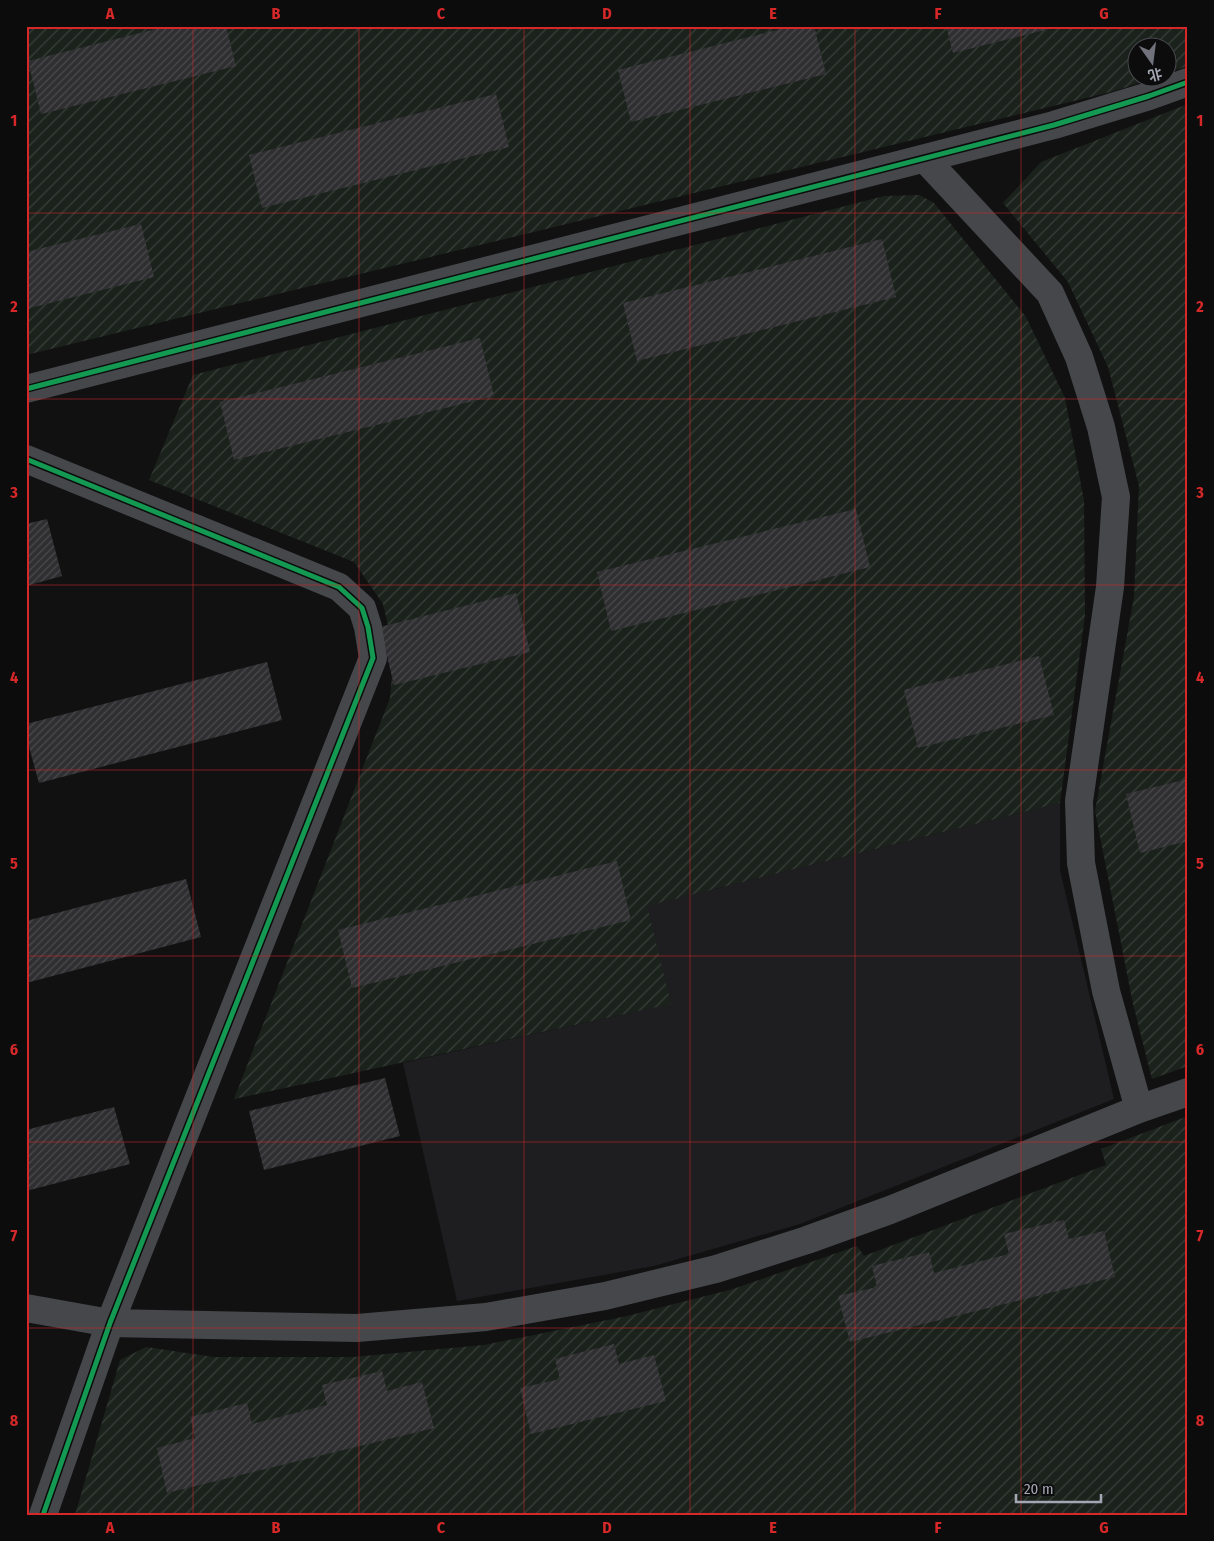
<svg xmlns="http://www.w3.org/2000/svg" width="1214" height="1541" font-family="'Fira Sans Condensed','Noto Sans SC',sans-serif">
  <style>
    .built { fill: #1e1e20 }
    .garden { fill: url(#garden-furrows) }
    .building { fill: url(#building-hatch) }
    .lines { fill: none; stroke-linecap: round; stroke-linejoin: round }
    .minor { stroke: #46474a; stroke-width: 28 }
    .cycleway-casing { stroke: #0c0c0d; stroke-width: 8 }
    .cycleway { stroke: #139951; stroke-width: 5 }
    .grid { fill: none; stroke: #d62828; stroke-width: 1; stroke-opacity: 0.55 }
    .neatline { fill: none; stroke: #d62828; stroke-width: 2 }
    .grid-label { font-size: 16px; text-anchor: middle; font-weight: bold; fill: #d62828 }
  </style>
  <defs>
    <pattern id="garden-furrows" width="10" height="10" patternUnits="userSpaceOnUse" patternTransform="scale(1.25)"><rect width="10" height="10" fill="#1b221c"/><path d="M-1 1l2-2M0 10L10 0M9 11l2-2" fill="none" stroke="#393f3b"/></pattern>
    <pattern id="building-hatch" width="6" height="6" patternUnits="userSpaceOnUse" patternTransform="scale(1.25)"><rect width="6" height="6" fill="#2f2f31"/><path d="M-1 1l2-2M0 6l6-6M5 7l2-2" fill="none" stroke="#4a4a4c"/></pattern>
  </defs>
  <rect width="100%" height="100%" fill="#111112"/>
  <!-- built -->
  <path class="built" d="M1060,803V870L1114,1099L800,1224L654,1266L457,1301L403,1063L670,1004L646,906Z"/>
  <!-- garden -->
  <path class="garden" d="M26,26H1188V66L1167,73L1166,48H1136V78H1154L1115,91L26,355Z
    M1188,104V1066L1152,1079L1133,1004L1095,811L1134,597L1139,486L1108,367L1068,282L1003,203L1041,162Z
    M919,195L934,203L1026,317L1065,398L1084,501L1085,615L1060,803L647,906L671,1004L234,1099L390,698L394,651L383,604L354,562L149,480L193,375L884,196Z
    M1188,1116V1515H75L120,1360L146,1347L214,1357H353L484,1345L627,1316L733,1289L857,1246L864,1256L1106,1165L1101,1149Z"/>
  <!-- building -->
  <path class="building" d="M168,26H226L236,66L41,114L28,61Z
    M793,26H814L826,74L631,122L618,70Z
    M946,26H1057V27L953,53Z
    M496,94L509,147L262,208L249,155Z
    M141,224L154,277L26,309V252Z
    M882,239L896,297L637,361L623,303Z
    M480,338L494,396L234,460L220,402Z
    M856,509L870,567L611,631L597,572Z
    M47,519L62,576L26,586V524Z
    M516,593L530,652L394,685L380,627Z
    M1039,656L1054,715L918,748L904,690Z
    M267,662L282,720L39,783L26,736V724Z
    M1188,779V841L1140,853L1126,794Z
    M617,861L631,920L352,988L338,930Z
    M186,879L201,937L26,983V921Z
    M385,1078L400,1136L264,1170L249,1111Z
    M114,1107L130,1164L26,1191V1130Z
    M1064,1220L1069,1239L1104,1231L1115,1277L850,1342L838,1296L877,1287L872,1266L929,1252L934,1273L1009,1254L1004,1234Z
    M614,1344L619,1364L654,1355L666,1401L531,1434L520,1388L560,1379L555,1359Z
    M382,1371L387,1391L422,1382L434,1428L167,1493L157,1448L195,1438L190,1417L247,1403L252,1424L327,1405L322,1385Z"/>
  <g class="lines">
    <!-- minor -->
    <path class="minor" d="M925,159L1050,293L1079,357L1101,427L1116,497L1110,587L1079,801L1081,863L1106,991L1139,1109
      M26,389L1054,125L1149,96L1188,82
      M26,459L339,587L362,608L368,627L373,658L110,1323L43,1515
      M26,1308L110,1323L357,1328L486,1317L605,1296L716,1269L807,1240L890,1210L1139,1109L1188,1092"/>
    <!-- cycleway casing -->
    <g class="cycleway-casing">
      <path id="cycleway" d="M26,389L1054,125L1149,96L1188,82
        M26,459L339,587L362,608L368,627L373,658L110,1323L43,1515"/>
    </g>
    <!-- cycleway -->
    <use href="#cycleway" class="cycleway"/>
  </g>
  <!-- grid -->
  <path class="grid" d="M193,26V1515M359,26V1515M524,26V1515M690,26V1515M855,26V1515M1021,26V1515M26,213H1188M26,399H1188M26,585H1188M26,770H1188M26,956H1188M26,1142H1188M26,1328H1188"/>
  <!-- border -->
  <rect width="1214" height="1541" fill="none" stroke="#0c0c0d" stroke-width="55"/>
  <!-- north arrow -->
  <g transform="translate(1152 62) rotate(166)"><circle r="24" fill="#0c0c0d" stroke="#484a4f"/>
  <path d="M0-4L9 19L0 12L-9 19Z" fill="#6f727b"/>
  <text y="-8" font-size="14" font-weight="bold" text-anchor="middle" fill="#a2a7b3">北</text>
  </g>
  <!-- scale -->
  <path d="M1016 1494v8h85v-8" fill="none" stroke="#a2a7b3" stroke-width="2.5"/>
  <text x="1024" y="1494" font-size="15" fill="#a2a7b3" stroke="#0c0c0d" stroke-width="4" paint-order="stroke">20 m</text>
  <rect x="28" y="28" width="1158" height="1486" class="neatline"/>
  <g class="grid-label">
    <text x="110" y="19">A</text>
    <text x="276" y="19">B</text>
    <text x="441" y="19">C</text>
    <text x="607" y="19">D</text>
    <text x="773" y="19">E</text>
    <text x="938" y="19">F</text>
    <text x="1104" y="19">G</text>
    <text x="14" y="126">1</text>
    <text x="1200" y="126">1</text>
    <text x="14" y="312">2</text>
    <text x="1200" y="312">2</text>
    <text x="14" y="498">3</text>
    <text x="1200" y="498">3</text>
    <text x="14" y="683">4</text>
    <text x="1200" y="683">4</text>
    <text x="14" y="869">5</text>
    <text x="1200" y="869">5</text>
    <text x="14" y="1055">6</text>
    <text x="1200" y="1055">6</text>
    <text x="14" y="1241">7</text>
    <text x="1200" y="1241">7</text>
    <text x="14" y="1426">8</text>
    <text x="1200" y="1426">8</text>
    <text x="110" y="1533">A</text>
    <text x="276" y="1533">B</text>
    <text x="441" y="1533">C</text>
    <text x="607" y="1533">D</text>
    <text x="773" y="1533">E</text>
    <text x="938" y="1533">F</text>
    <text x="1104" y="1533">G</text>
  </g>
</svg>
